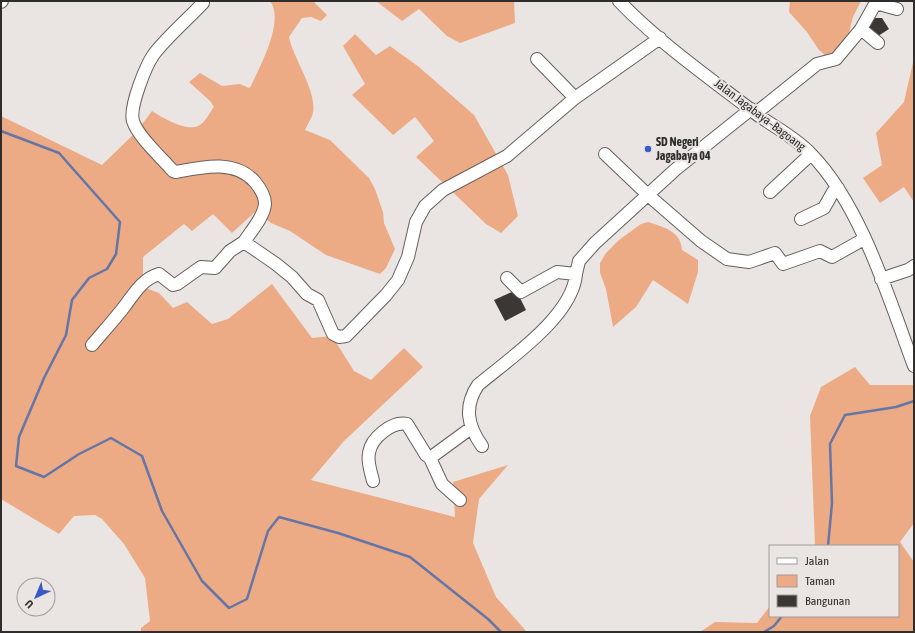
<svg xmlns="http://www.w3.org/2000/svg" width="915" height="633" font-family="'Asap Condensed',sans-serif">
  <style>
    .green { fill: #edab85 }
    .lines { fill: none; stroke-linecap: round; stroke-linejoin: round }
    .stream { stroke: #6476a8; stroke-width: 2.5 }
    .building { fill: #3a3735 }
    .minor-casing { stroke: #64605e; stroke-width: 14 }
    .minor { stroke: #fff; stroke-width: 12 }
    .poi-dot { fill: #3a58ca; stroke: #eae5e2; stroke-width: 1.5 }
    .labels { text-anchor: middle; stroke-width: 4; stroke-linejoin: round; paint-order: stroke }
    .street-label { font-size: 12px; fill: #2f2d2c; stroke: #eae5e2 }
    .poi-label { font-size: 12px; font-weight: bold; fill: #2f2d2c; stroke: #eae5e2; text-anchor: start }
  </style>
  <rect width="100%" height="100%" fill="#eae5e2"/>
  <!-- green -->
  <path class="green" d="M270,1H313L327,15L321,21L311,17L302,18L289,37C293,59 320,95 312,116C310,121 307,125 305,130L330,140L369,178L375,189L383,212L384,223L395,249L386,268L380,274L326,255L290,231L271,223L256,211L232,233L213,214L192,231L184,224L143,257V287L159,293L173,308L187,302L212,324L228,319L272,284L312,338L332,336L354,371L371,380L404,348L423,367L344,441L311,480L455,517L453,482L508,465L479,499L473,543L496,597L527,632H141V628L150,621L145,578L124,544L102,519L95,515L74,516L59,534L1,499V116L102,165L137,131L152,111C163,118 188,133 200,125C206,121 210,112 214,107L210,101L189,82L200,73L222,86L240,84L249,88L251,86C260,66 285,21 270,1Z
    M376,1H514L515,23L460,43L447,36L419,9L402,21Z
    M790,1H861L853,17L845,49L836,58L825,55L819,50L807,32L789,12Z
    M355,34L376,55L390,46L419,67L474,115L508,175L518,216L501,233L486,224L416,157L434,141L415,117L393,135L352,95L365,84L343,46Z
    M914,58V202L904,187L880,203L863,178L882,165L876,133L904,102Z
    M648,222C663,227 681,231 682,250L698,260V272L688,304L653,280L636,307L613,327L606,289L600,273V263L606,253L619,240L641,224Z
    M855,367L870,385H914V523L900,542L914,562V632H700L715,622L757,623L770,606V616H898V546H815L810,416L821,387Z"/>
  <g class="lines">
    <!-- stream -->
    <path class="stream" d="M1,131L59,153L120,222L116,254L107,269L89,278L72,300L66,335L44,378L19,437L16,466L44,477L79,454L111,438L142,456L162,511L202,581L229,608L247,599L268,531L279,517L338,533L410,557L488,619L501,632
      M828,546L832,503L830,444L845,415L896,407L914,401
      M764,632L774,626L782,616"/>
  </g>
  <!-- building -->
  <path class="building" d="M873,18H882L889,29L875,38L865,23Z
    M516,290L526,310L505,321L494,300Z"/>
  <g class="lines">
    <!-- minor casing -->
    <g class="minor-casing">
      <path id="minor" d="M203,1V3C187,20 168,36 154,54C146,65 129,107 133,121C138,137 162,158 173,171L176,172C202,167 235,159 255,182C260,188 265,196 265,204C264,217 251,231 244,242
        M619,1C657,41 711,79 755,113C774,127 795,137 811,154C861,205 889,299 914,366
        M1,2L2,1
        M861,29L874,6L879,4L897,9
        M537,59L575,98
        M756,113L817,64L836,59L861,29L878,43
        M605,154L648,195L701,241L727,259L749,262L775,253L783,264L820,251L832,257L864,239
        M770,192L811,154
        M801,219L824,208L833,192L838,188
        M507,278L521,292L557,272L576,274L579,261L595,243L676,169L751,109
        M881,279L908,270L914,266
        M92,345C103,332 114,320 124,307C134,294 142,279 159,274L173,285L177,284L201,267L215,268L230,251L244,242L276,264L292,277L307,294L318,300L333,334L339,337L346,336L386,295L398,280L408,257L416,222L425,206L443,190L507,156L575,98L660,38
        M482,446C467,425 464,406 478,385C509,359 573,316 576,274
        M430,458L442,484L460,500
        M373,481C371,472 367,462 369,453C371,438 392,421 407,424L426,455L430,458L471,428"/>
    </g>
    <!-- minor -->
    <use href="#minor" class="minor"/>
  </g>
  <!-- markers -->
  <circle class="poi-dot" cx="648" cy="149" r="4"/>
  <g class="labels">
    <!-- street labels -->
    <g class="street-label">
      <text transform="translate(760 115) rotate(37)" y="4">Jalan Jagabaya–Bagoang</text>
    </g>
    <!-- poi labels -->
    <g class="poi-label">
      <text x="656" y="146">SD Negeri<tspan x="656" dy="14">Jagabaya 04</tspan></text>
    </g>
  </g>
  <!-- border -->
  <rect width="915" height="633" fill="none" stroke="#2f2d2c" stroke-width="4"/>
  <!-- legend -->
  <rect x="769" y="545" width="130" height="72" fill="#eae5e2" stroke="#9f9b99"/>
  <rect x="777" y="558" width="20" height="6" fill="#ffffff" stroke="#9f9b99"/>
  <text x="805" y="565" font-size="12" fill="#2f2d2c">Jalan</text>
  <rect x="777" y="575" width="20" height="12" fill="#edab85" stroke="#9f9b99"/>
  <text x="805" y="585" font-size="12" fill="#2f2d2c">Taman</text>
  <rect x="777" y="595" width="20" height="12" fill="#3a3735" stroke="#9f9b99"/>
  <text x="805" y="605" font-size="12" fill="#2f2d2c">Bangunan</text>
  <!-- north arrow -->
  <g transform="translate(36 597) rotate(224)"><circle r="19" fill="#eae5e2" stroke="#9f9b99"/>
  <path d="M0-3L7 15L0 10L-7 15Z" fill="#3a58ca"/>
  <text y="-6" font-size="11" font-weight="bold" text-anchor="middle" fill="#2f2d2c">U</text>
  </g>
</svg>
